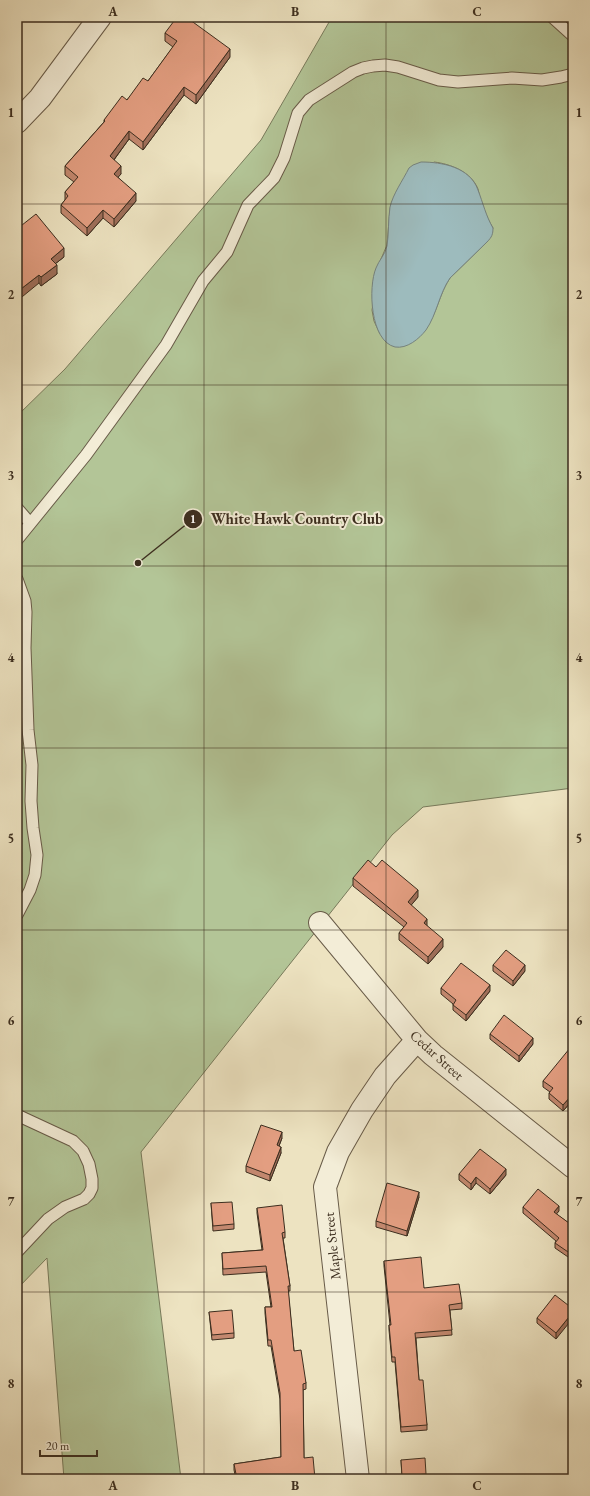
<svg xmlns="http://www.w3.org/2000/svg" width="590" height="1496" font-family="'EB Garamond',serif">
  <style>
    .green { fill: #b3c597; stroke: #787a5b; fill-rule: evenodd }
    .water { fill: #9dbbbd; stroke: #76837e }
    .lines { fill: none; stroke-linecap: round; stroke-linejoin: round }
    .lane-casing { stroke: #685b48; stroke-width: 13 }
    .street-casing { stroke: #685b48; stroke-width: 24 }
    .lane { stroke: #f3edd7; stroke-width: 11 }
    .street { stroke: #f3edd7; stroke-width: 22 }
    .wall { fill: #c3886f; stroke: #3c2e1f }
    .shaded-wall { fill: #9f6f5a; stroke: #3c2e1f }
    .building { fill: #e39e81; stroke: #3c2e1f }
    .grid { fill: none; stroke: #3c2e1f; stroke-width: 1; stroke-opacity: 0.55 }
    .labels { text-anchor: middle; stroke-width: 4; stroke-linejoin: round; paint-order: stroke }
    .street-label { font-size: 14px; fill: #3c2e1f; stroke: #f3edd7 }
    .leader { fill: none; stroke: #3c2e1f; stroke-width: 1.5 }
    .callout-dot { fill: #3c2e1f; stroke: #f3edd7; stroke-width: 1.5 }
    .mark-label { font-size: 12px; text-anchor: middle; font-weight: bold; fill: #fff }
    .callout-label { font-size: 15px; text-anchor: middle; font-weight: bold; fill: #3c2e1f; stroke: #f3edd7; stroke-width: 4; stroke-linejoin: round; paint-order: stroke }
    .neatline { fill: none; stroke: #3c2e1f; stroke-width: 1.5 }
    .grid-label { font-size: 13px; text-anchor: middle; font-weight: bold; fill: #3c2e1f }
  </style>
  <rect width="100%" height="100%" fill="#ede3c1"/>
  <filter id="stains"><feTurbulence type="fractalNoise" baseFrequency=".005" numOctaves="4"/><feColorMatrix values="0 0 0 0 .2 0 0 0 0 .09 0 0 0 0 .02 0 0 0 .5 -.17"/></filter>
  <radialGradient id="worn" r=".72"><stop offset=".6" stop-color="#630" stop-opacity="0"/><stop offset="1" stop-color="#630" stop-opacity=".3"/></radialGradient>
  <!-- green -->
  <path class="green" d="M332,17H573V788L423,807L392,835L141,1152L181,1479H64L47,1258L17,1289V416L65,369L261,140ZM434,162C451,164 471,172 478,189C479,192 479,195 480,198C483,208 487,219 493,228L487,242L450,278C435,301 438,322 412,342L380,334L374,321L372,310L381,259L387,245L390,209L392,201Z"/>
  <!-- water -->
  <path class="water" d="M421,162C442,162 470,167 478,190C483,203 486,216 493,228C493,234 492,237 487,242L450,278C439,294 437,314 426,330C419,339 407,349 395,347C370,341 368,287 376,268C379,260 385,255 387,246C389,233 388,220 390,207C393,194 403,180 409,168L413,165Z"/>
  <g class="lines">
    <!-- lane casing -->
    <g class="lane-casing">
      <path id="lane" d="M552,17L573,36
        M17,508L30,523
        M17,540L86,455L166,345L203,281L227,252L248,205L274,178L284,158L298,113L309,100L353,72L363,68L373,66L385,65L398,67L439,80L458,82L512,78L542,80L561,77L573,74
        M17,579L25,601L26,612L25,648L28,730L32,765L31,801L33,828L37,855L35,875L30,890L17,915
        M17,1115L73,1141L83,1151L89,1164L92,1179V1188L89,1194L84,1199L65,1207L48,1219L17,1252"/>
    </g>
    <!-- street casing -->
    <g class="street-casing">
      <path id="street" d="M17,122L40,98L100,17
        M320,923L417,1040L433,1055L573,1167
        M358,1479L325,1187L338,1152L362,1110L385,1076L417,1040"/>
    </g>
    <!-- lane -->
    <use href="#lane" class="lane"/>
    <!-- street -->
    <use href="#street" class="street"/>
  </g>
  <!-- wall -->
  <path class="wall" d="M165,33L230,57L196,104L184,95L143,150L129,139L114,160L121,174L118,177L136,201L114,227L103,218L87,236L61,213V205L65,200V192L74,182L65,175V166L104,122V120L148,81L173,47L165,41Z
    M17,229L64,257L55,264L57,274L41,286L39,283Z
    M353,878L418,897L411,905L443,947L428,964L399,940V933L404,927L353,886Z
    M493,965L525,971L513,986L493,971Z
    M441,988L490,991L466,1021L453,1010V1004L441,994Z
    M490,1034L533,1044L519,1062L490,1039Z
    M573,1050V1105L570,1103L563,1111L549,1099V1093L550,1092L543,1087V1081Z
    M282,1138L279,1146L281,1153L270,1181L246,1172V1166Z
    M459,1174L506,1175L490,1194L476,1183L471,1190L459,1180Z
    M419,1197L407,1236L376,1227V1221Z
    M211,1203L234,1224V1229L213,1231Z
    M523,1207L559,1211L556,1214L573,1226L571,1259L555,1248V1243L556,1241L523,1213Z
    M257,1208L285,1232V1238H283L290,1286V1291H288L294,1351L306,1383V1389L303,1390L304,1458L315,1479H236L234,1470V1464L281,1457L280,1399L271,1346H268L265,1313V1307H271L266,1272L223,1275L222,1253L262,1250L257,1213Z
    M384,1261L424,1288L462,1303V1309L450,1310L452,1335L416,1338L419,1380L427,1425V1430L401,1432L395,1362H392L389,1330V1325H390L384,1266Z
    M573,1309L556,1339L537,1323V1318Z
    M209,1312L234,1333V1338L212,1340Z
    M401,1460L426,1474V1477L402,1478Z"/>
  <!-- shaded-wall -->
  <path class="shaded-wall" d="M230,49V57L196,104V95Z
    M184,87V95L143,150V142Z
    M129,131V139L110,165V156Z
    M121,166V174L114,182V174Z
    M136,193V201L114,227V219Z
    M103,210V218L87,236V228Z
    M64,248V257L51,267V259Z
    M57,265V274L41,286V277Z
    M39,275V283L17,301V292Z
    M418,890V897L408,909V902Z
    M427,919V926L424,923Z
    M443,939V947L428,964V957Z
    M525,965V971L513,986V981Z
    M490,985V991L466,1021V1015Z
    M533,1038V1044L519,1062V1056Z
    M570,1097V1103L563,1111V1105Z
    M282,1132V1138L277,1151V1145Z
    M281,1147V1153L270,1181V1175Z
    M506,1169V1175L490,1194V1189Z
    M476,1177V1183L471,1190V1184Z
    M419,1192V1197L407,1236V1231Z
    M559,1206V1211L554,1217V1212Z
    M573,1250V1256L571,1259V1254Z
    M573,1312V1318L556,1339V1333Z"/>
  <!-- building -->
  <path class="building" d="M177,17H186L230,49L196,95L184,87L143,142L129,131L110,156L121,166L114,174L136,193L114,219L103,210L87,228L61,205L68,196L65,192L78,177L65,166L105,121L104,120L122,96L127,100L143,78L148,81L177,41L165,33Z
    M36,214L64,248L51,259L57,265L41,277L39,275L17,292V229Z
    M368,860L376,867L382,860L418,890L408,902L427,919L424,923L443,939L428,957L399,933L407,923L353,878Z
    M506,950L525,965L513,981L493,965Z
    M461,963L490,985L466,1015L453,1005L456,1000L441,988Z
    M504,1015L533,1038L519,1056L490,1034Z
    M570,1048L573,1050V1100L570,1097L563,1105L549,1093L553,1088L543,1081Z
    M261,1125L282,1132L277,1145L281,1147L270,1175L246,1166Z
    M480,1149L506,1169L490,1189L476,1177L471,1184L459,1174Z
    M387,1183L419,1192L407,1231L376,1221Z
    M538,1189L559,1206L554,1212L573,1226V1250L571,1254L555,1243L559,1238L523,1207Z
    M232,1202L234,1224L213,1226L211,1203Z
    M282,1205L285,1232L282,1233L290,1286H288L294,1351L301,1350L306,1383L303,1384L304,1458L313,1457L315,1479H237L234,1464L281,1457L280,1393L271,1340H268L265,1307H272L266,1266L223,1269L222,1253L263,1250L257,1208Z
    M421,1257L424,1288L459,1284L462,1303L449,1305L452,1330L415,1333L419,1380H423L427,1425L401,1427L395,1357H392L389,1325H391L384,1261Z
    M555,1295L573,1309V1312L556,1333L537,1318Z
    M232,1310L234,1333L212,1335L209,1312Z
    M425,1458L426,1474L402,1476L401,1460Z"/>
  <!-- grid -->
  <path class="grid" d="M204,17V1479M386,17V1479M17,204H573M17,385H573M17,566H573M17,748H573M17,930H573M17,1111H573M17,1292H573"/>
  <g class="labels">
    <!-- street labels -->
    <g class="street-label">
      <text transform="translate(437 1055) rotate(42)" y="5">Cedar Street</text>
      <text transform="translate(332 1246) rotate(-96)" y="5">Maple Street</text>
    </g>
  </g>
  <!-- callouts -->
  <path class="leader" d="M138 563L193 519"/>
  <g class="callout-dot">
    <circle cx="138" cy="563" r="4"/>
    <circle cx="193" cy="519" r="10"/>
  </g>
  <g class="mark-label">
    <text x="193" y="523">1</text>
  </g>
  <g class="callout-label">
    <text x="297" y="524">White Hawk Country Club</text>
  </g>
  <!-- margin -->
  <rect width="590" height="1496" fill="none" stroke="#ede3c1" stroke-width="44"/>
  <!-- scale -->
  <path d="M40 1450v6h57v-6" fill="none" stroke="#3c2e1f" stroke-width="2"/>
  <text x="46" y="1450" font-size="12" fill="#3c2e1f" stroke="#f3edd7" stroke-width="3" paint-order="stroke">20 m</text>
  <rect x="22" y="22" width="546" height="1452" class="neatline"/>
  <g class="grid-label">
    <text x="113" y="16">A</text>
    <text x="295" y="16">B</text>
    <text x="477" y="16">C</text>
    <text x="11" y="117">1</text>
    <text x="579" y="117">1</text>
    <text x="11" y="299">2</text>
    <text x="579" y="299">2</text>
    <text x="11" y="480">3</text>
    <text x="579" y="480">3</text>
    <text x="11" y="662">4</text>
    <text x="579" y="662">4</text>
    <text x="11" y="843">5</text>
    <text x="579" y="843">5</text>
    <text x="11" y="1025">6</text>
    <text x="579" y="1025">6</text>
    <text x="11" y="1206">7</text>
    <text x="579" y="1206">7</text>
    <text x="11" y="1388">8</text>
    <text x="579" y="1388">8</text>
    <text x="113" y="1490">A</text>
    <text x="295" y="1490">B</text>
    <text x="477" y="1490">C</text>
  </g>
  <rect width="100%" height="100%" filter="url(#stains)"/>
  <rect width="100%" height="100%" fill="url(#worn)"/>
</svg>
